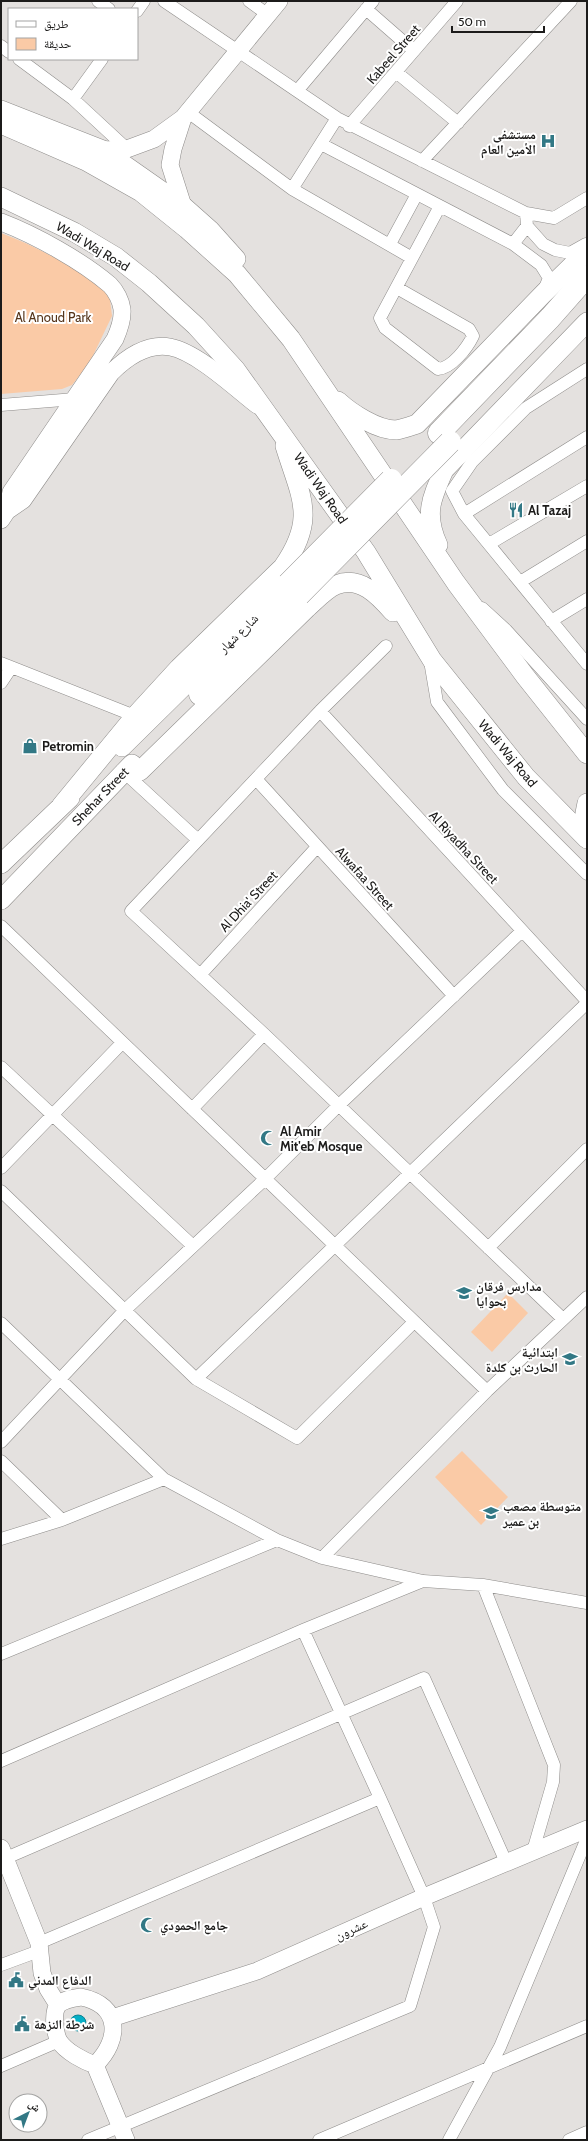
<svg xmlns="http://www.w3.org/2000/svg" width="588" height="2141" font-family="Cabin,'Noto Naskh Arabic',sans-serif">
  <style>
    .green { fill: #facaa6 }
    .water { fill: #05afc6; stroke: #0c8392 }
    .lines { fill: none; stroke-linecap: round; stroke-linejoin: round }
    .street-casing { stroke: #8e8c8a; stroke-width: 13 }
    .secondary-casing { stroke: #8e8c8a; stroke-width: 18 }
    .primary-casing { stroke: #8e8c8a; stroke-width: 20 }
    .highway-casing { stroke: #8e8c8a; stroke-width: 23 }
    .street { stroke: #fff; stroke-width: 12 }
    .secondary { stroke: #fff; stroke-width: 17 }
    .primary { stroke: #fff; stroke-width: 19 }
    .highway { stroke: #fff; stroke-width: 22 }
    .highway-bridge-casing { stroke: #8e8c8a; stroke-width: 23; stroke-linecap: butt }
    .highway-bridge { stroke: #fff; stroke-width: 22 }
    .labels { text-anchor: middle; stroke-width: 4; stroke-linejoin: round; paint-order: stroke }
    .street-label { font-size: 13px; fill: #1c1b1a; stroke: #fff }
    .poi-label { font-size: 13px; font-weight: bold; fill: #1c1b1a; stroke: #fff; text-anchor: start }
    .park-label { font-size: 13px; fill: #55351b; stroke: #fff }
  </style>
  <rect width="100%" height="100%" fill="#e4e1df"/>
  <!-- green -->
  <path class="green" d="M1,233C43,249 71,266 109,292L112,316L89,364L72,385L62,389L1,394Z
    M508,1293L528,1313L492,1352L471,1332Z
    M462,1451L508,1497L481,1525L435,1477Z"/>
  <!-- water -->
  <path class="water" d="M70 2023a8 8 0 1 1 16 0a8 8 0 1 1-16 0Z"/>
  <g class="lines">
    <!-- street casing -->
    <g class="street-casing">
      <path id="street" d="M98,1L109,9
        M164,1L337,118L526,213L554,218L587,198
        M249,1L267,14
        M366,9L414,51
        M137,11L144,1
        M1,46L9,52
        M19,59L73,99L127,149
        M396,72L458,123
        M297,91L373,1
        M73,99L102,59
        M188,112L292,189L412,258
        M349,126L457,1
        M321,144L513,244L541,265L549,278L544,290
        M422,161L571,1
        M292,189L337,118
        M526,213L527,226L543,244L555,250L570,253L586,244
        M390,244L417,194
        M513,244L527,226
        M397,288L469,329L473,336C467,348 452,368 438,369L385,328L380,318L440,206
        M587,369L526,408L472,462L452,491L464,514L587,664
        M1,405L75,399
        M464,514L587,437
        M489,544L587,486
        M520,582L587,541
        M482,608L506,630L587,719
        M551,621L587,599
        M386,646L320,711L131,911L264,1034L563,1319
        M430,661L437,702L503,790L587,874
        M1,663L135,716
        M1,683L11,668
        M320,711L587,1001
        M124,772L198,840
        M256,779L454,996
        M1,926L487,1391
        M200,975L317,847
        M1,1067L193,1246
        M192,1109L264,1034
        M1,1168L122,1043
        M1,1191L196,1379L297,1438L414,1322
        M488,1248L587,1149
        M1,1323L164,1479L277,1540L322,1558L423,1581L483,1585L587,1603
        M196,1379L587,1003
        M1,1442L125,1310L265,1179L339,1105L522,931
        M1,1461L62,1520
        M1,1539L62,1520L164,1479
        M322,1558L487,1391L587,1297
        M483,1585L554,1765L553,1782L533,1851
        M1,1654L277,1540
        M1,1761L303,1630L423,1581
        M6,1858L424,1678L506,1862
        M39,1943L380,1798
        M1,1965L39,1951
        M1,2066L59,2041
        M88,2140L410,2006L434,1927L424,1897L380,1798L303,1630
        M319,2140L587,2026
        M449,2140L500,2047L587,1838
        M569,2140L587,2132"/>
    </g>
    <!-- secondary casing -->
    <g class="secondary-casing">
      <path id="secondary" d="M103,150L127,149L154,139L183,118L279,1
        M183,206L170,165L173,149L183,118
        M1,222C35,235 82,261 110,285C116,291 121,301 122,309C123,320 119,330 115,339L11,492L7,511L1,520
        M7,511L23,500L111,373C126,358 147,343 170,347C197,352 235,388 257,405
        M1,1848L39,1943L42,1973L48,1989L58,2005
        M81,1997C121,2005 121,2040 95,2065C84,2061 66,2052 59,2041C55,2034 52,2013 58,2005C64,1999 74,1998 81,1997Z
        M112,2018L257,1971L424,1897L587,1829
        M95,2065L126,2140"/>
    </g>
    <!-- primary casing -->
    <g class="primary-casing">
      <path id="primary" d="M1,110L103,150L183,206L210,230L236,259
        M1,124L86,161L141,192L187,229L237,274L291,339L456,583L525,676L587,754
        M1,197L74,232L116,257L149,283L196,326L236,370L366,552L432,660L526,777L587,839
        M338,401C351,413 377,430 396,430C403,429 411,426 417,424L543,294L587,251
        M438,545C424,514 431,499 444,470L587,322
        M122,747L188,682
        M124,772L140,771L307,608C315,601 326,589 336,585C360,575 379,596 393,612
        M587,803L585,813L587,819
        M61,806L135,716L179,668L283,567C317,518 301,498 285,446
        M1,864L70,798
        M1,900L132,764"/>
    </g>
    <!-- highway casing -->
    <g class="highway-casing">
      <path id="highway" d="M439,433L550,318L587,276
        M188,682L288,584
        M200,694L299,595"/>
    </g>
    <!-- street -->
    <use href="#street" class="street"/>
    <!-- secondary -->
    <use href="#secondary" class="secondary"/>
    <!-- primary -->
    <use href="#primary" class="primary"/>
    <!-- highway -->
    <use href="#highway" class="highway"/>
    <!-- highway-bridge casing -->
    <g class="highway-bridge-casing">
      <path id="highway-bridge" d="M288,584L391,480
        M299,595L450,442"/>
    </g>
    <!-- highway-bridge -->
    <use href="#highway-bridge" class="highway-bridge"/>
  </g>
  <!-- icons -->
  <defs>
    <g id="hospital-bare" transform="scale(1.2)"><path d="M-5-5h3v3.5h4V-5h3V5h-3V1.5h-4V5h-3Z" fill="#327885" stroke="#fff" stroke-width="2.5" paint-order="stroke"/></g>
    <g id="restaurant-bare" transform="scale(1.2)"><path d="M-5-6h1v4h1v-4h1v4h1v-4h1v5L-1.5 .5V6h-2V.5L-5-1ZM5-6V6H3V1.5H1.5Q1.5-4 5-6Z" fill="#327885" stroke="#fff" stroke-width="2.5" paint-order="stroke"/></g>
    <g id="shop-bare" transform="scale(1.2)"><path d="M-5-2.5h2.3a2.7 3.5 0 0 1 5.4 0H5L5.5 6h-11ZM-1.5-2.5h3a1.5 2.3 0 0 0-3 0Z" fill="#327885" stroke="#fff" stroke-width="2.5" paint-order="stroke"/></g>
    <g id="mosque-bare" transform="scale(1.2)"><path d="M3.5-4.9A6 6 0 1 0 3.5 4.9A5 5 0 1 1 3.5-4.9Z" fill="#327885" stroke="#fff" stroke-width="2.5" paint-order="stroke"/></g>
    <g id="school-bare" transform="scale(1.2)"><path d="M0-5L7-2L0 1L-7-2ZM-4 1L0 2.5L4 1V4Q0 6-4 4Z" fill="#327885" stroke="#fff" stroke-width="2.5" paint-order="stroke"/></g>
    <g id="civic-bare" transform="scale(1.2)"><path d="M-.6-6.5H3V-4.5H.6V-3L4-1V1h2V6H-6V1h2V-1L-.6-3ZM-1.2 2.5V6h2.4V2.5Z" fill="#327885" stroke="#fff" stroke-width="2.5" paint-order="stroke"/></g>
  </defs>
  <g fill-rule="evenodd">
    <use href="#hospital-bare" x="548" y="141"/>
    <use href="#restaurant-bare" x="516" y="510"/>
    <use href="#shop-bare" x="30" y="746"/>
    <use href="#mosque-bare" x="268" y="1138"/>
    <use href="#school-bare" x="464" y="1293"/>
    <use href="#school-bare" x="570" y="1359"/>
    <use href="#school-bare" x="491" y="1513"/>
    <use href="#mosque-bare" x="148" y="1925"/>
    <use href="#civic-bare" x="16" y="1980"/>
    <use href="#civic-bare" x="22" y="2024"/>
  </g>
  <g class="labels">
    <!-- street labels -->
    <g class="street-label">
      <text transform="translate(393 54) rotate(-49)" y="5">Kabeel Street</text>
      <text transform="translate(93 246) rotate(31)" y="5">Wadi Waj Road</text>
      <text transform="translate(321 488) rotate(55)" y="5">Wadi Waj Road</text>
      <text transform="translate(238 633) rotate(-44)" y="5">شارع شهار</text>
      <text transform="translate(508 753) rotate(50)" y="5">Wadi Waj Road</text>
      <text transform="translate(100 796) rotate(-46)" y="5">Shehar Street</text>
      <text transform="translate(464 847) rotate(47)" y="5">Al Riyadha Street</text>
      <text transform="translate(365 878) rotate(48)" y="5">Alwafaa Street</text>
      <text transform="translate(248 901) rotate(-47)" y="5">Al Dhia' Street</text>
      <text transform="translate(351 1929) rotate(-24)" y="5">عشرون</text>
    </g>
    <!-- poi labels -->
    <g class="poi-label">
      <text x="536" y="139" text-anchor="end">مستشفى<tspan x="536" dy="15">الأمين العام</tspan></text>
      <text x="528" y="515">Al Tazaj</text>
      <text x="42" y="751">Petromin</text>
      <text x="280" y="1136">Al Amir<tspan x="280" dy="15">Mit'eb Mosque</tspan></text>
      <text x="476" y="1291">مدارس فرقان<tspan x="476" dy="15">بحوايا</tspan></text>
      <text x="558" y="1357" text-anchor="end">ابتدائية<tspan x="558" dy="15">الحارث بن كلدة</tspan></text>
      <text x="503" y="1511">متوسطة مصعب<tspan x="503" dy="15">بن عمير</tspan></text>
      <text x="160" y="1930">جامع الحمودي</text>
      <text x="28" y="1985">الدفاع المدني</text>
      <text x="34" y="2029">شرطة النزهة</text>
    </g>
    <!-- park labels -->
    <g class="park-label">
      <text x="53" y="322">Al Anoud Park</text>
    </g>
  </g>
  <!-- border -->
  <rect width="588" height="2141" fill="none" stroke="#1c1b1a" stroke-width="4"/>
  <!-- legend -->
  <rect x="8" y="8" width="130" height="52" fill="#ffffff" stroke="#a4a4a3"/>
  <rect x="16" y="21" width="20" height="6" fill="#ffffff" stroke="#a4a4a3"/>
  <text x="44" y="28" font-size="12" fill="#1c1b1a">طريق</text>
  <rect x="16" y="38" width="20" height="12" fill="#facaa6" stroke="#a4a4a3"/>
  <text x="44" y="48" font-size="12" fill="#1c1b1a">حديقة</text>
  <!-- north arrow -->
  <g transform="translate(28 2113) rotate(42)"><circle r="19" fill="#ffffff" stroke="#a4a4a3"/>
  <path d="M0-3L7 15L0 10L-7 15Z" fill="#327885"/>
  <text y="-6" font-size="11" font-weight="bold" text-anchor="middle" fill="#1c1b1a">ش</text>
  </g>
  <!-- scale -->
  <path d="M452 26v6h92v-6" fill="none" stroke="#1c1b1a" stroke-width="2"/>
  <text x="458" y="26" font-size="12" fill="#1c1b1a" stroke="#ffffff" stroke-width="3" paint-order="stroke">50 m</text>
</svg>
